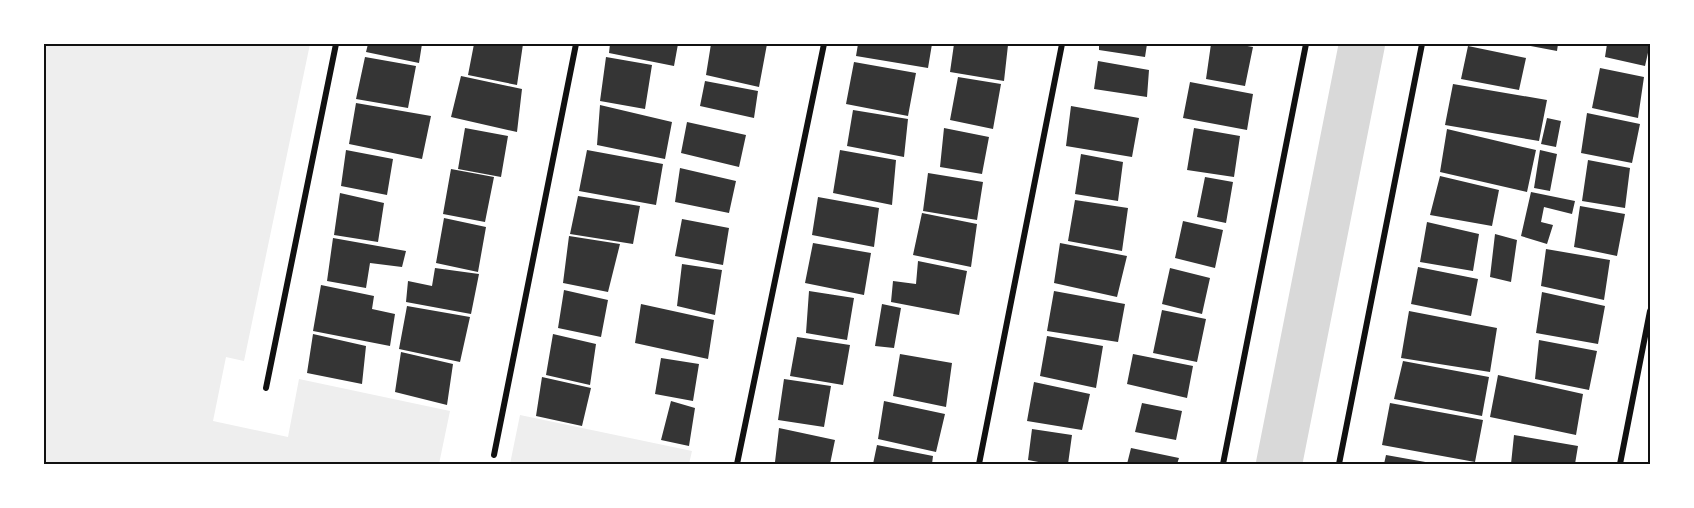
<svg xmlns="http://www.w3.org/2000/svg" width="1694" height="508" font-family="Helvetica,sans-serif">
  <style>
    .green { fill: #eee }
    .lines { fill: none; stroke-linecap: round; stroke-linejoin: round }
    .river { stroke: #d9d9d9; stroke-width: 46 }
    .building { fill: #353535 }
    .minor { stroke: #111; stroke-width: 6 }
    .neatline { fill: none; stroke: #111; stroke-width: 2 }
  </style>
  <rect width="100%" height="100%" fill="#fff"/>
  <!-- green -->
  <path class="green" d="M44,44H310L244,361L226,357L213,421L288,437L299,379L450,411L439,464H53L44,463Z
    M520,415L692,451L689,464H510Z"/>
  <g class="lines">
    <!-- river -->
    <path class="river" d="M1279,464L1362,44"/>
  </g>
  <!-- building -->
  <path class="building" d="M368,44H422L419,63L366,52Z
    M474,44H523L517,85L468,75Z
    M610,44H678L674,66L609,53Z
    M711,44H767L759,87L706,75Z
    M858,44H932L928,68L856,56Z
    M954,44H998L1008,45L1004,81L950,72Z
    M1099,44H1147L1145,57L1099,50Z
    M1211,44H1236L1253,47L1245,86L1206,79Z
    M1520,44H1558L1557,51Z
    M1607,44H1650L1645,66L1605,57Z
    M1468,46L1526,58L1519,90L1461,79Z
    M365,57L416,66L408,108L356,99Z
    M606,57L652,65L645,109L600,101Z
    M1098,61L1149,70L1147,97L1094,89Z
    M854,62L916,73L908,116L846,104Z
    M1600,68L1644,77L1638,118L1592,108Z
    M461,76L522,89L517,132L451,117Z
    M958,77L1001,84L993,129L950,120Z
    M705,81L758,91L754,118L700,106Z
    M1190,82L1253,94L1247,130L1183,118Z
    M1453,84L1547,100L1539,141L1445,125Z
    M356,103L431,116L422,159L349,144Z
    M600,105L672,122L665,159L597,145Z
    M1071,106L1139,118L1132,157L1066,146Z
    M853,110L908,119L904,157L847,146Z
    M1587,113L1640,124L1632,163L1581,153Z
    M1547,118L1561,121L1556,147L1541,144Z
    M687,122L746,135L739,167L681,153Z
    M465,128L508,136L501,177L458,169Z
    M944,128L989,137L982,174L940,167Z
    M1194,128L1240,136L1234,177L1187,170Z
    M1447,129L1536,150L1527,192L1440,172Z
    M346,150L393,159L387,195L341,186Z
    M587,150L663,164L656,205L579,191Z
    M840,150L896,160L892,205L833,193Z
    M1540,150L1557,154L1550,191L1534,188Z
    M1081,154L1123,162L1118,201L1075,194Z
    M1588,160L1630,168L1625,208L1582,201Z
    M680,168L736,181L729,213L675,202Z
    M451,169L494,177L485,222L443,214Z
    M928,173L983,182L977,220L923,211Z
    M1440,176L1499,190L1492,226L1430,215Z
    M1205,177L1233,182L1226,223L1197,217Z
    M1531,192L1575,201L1572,214L1544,207L1541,222L1553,225L1547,244L1521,236Z
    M340,193L384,203L378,242L334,235Z
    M578,196L640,206L633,244L570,234Z
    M818,197L879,208L874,247L812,235Z
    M1075,200L1128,208L1122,251L1068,241Z
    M1580,206L1625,214L1617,256L1574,247Z
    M922,213L977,224L971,267L913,255Z
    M444,218L486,227L478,272L436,263Z
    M682,219L729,228L723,265L675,256Z
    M1183,221L1223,230L1215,268L1175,258Z
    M1427,222L1479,234L1473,271L1420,262Z
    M1495,234L1517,240L1511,282L1490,277Z
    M569,236L620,244L608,292L563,283Z
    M333,238L406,251L402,267L370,263L366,288L327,281Z
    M813,243L871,253L864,295L805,283Z
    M1060,243L1127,256L1117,297L1054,283Z
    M1546,249L1610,260L1604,300L1541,286Z
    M918,261L967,271L959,315L891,302L893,281L916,284Z
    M682,264L722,270L715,315L677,306Z
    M1418,267L1478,279L1471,316L1411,304Z
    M435,268L479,274L471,314L406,302L408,281L432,286Z
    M1170,268L1210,278L1202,314L1162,304Z
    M321,285L374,296L372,309L395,314L390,346L313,331Z
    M564,290L608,300L601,337L558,328Z
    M809,291L854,298L847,340L806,333Z
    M1054,291L1125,304L1118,342L1047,331Z
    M1542,292L1605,306L1598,344L1536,333Z
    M641,304L714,320L708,359L635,343Z
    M882,304L901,308L894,348L875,346Z
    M407,306L470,317L460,362L399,349Z
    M1162,310L1206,319L1197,362L1153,353Z
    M1409,311L1497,328L1490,372L1401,358Z
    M313,334L366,346L362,384L307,373Z
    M553,334L596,344L590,385L546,375Z
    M1047,336L1103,346L1096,388L1040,376Z
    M797,337L850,345L843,385L790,376Z
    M1539,340L1597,351L1589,390L1535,379Z
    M401,352L453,364L447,405L395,392Z
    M900,354L952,363L946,407L893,396Z
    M1133,354L1193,366L1187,398L1127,384Z
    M661,358L699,364L693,401L655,394Z
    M1403,361L1489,377L1482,416L1394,399Z
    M1498,375L1583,394L1576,435L1490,417Z
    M542,377L591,388L582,426L536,416Z
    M784,379L831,386L824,427L778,420Z
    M1034,382L1090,394L1082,430L1027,421Z
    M671,401L695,408L689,446L661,440Z
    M884,401L945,414L936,452L878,439Z
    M1142,403L1182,411L1176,440L1135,432Z
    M1390,403L1483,420L1475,462L1382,445Z
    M779,428L835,440L830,464H789L775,462Z
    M1032,429L1072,435L1068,464H1049L1028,460Z
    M1514,435L1578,446L1575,464H1511Z
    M877,445L933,456L932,464H873Z
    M1131,448L1179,458L1177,464H1127Z
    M1386,455L1431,463V464H1384Z"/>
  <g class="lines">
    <!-- minor -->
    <path class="minor" d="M266,388L336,44
      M494,455L576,44
      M737,464L824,44
      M979,464L1062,44
      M1223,464L1306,44
      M1339,464L1422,44
      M1620,464L1650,311"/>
  </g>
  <!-- border -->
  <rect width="1694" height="508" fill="none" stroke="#ffffff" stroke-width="90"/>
  <rect x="45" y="45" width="1604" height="418" class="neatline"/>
</svg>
